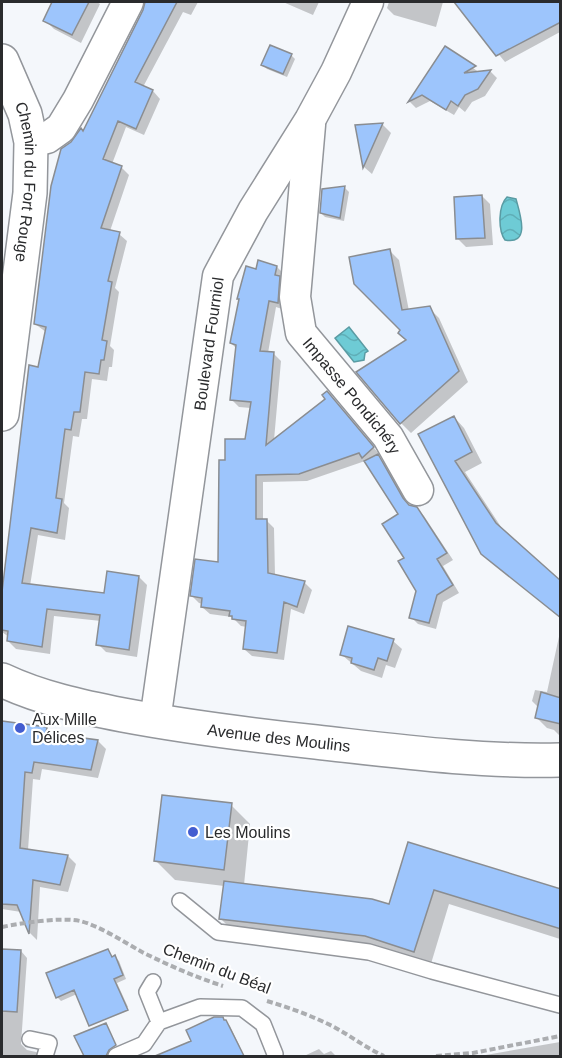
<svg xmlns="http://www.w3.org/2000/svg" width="562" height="1058" font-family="Helvetica,sans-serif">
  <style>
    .water { fill: url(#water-waves); stroke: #5a9ba3; stroke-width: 1.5 }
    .shadow { fill: #0003 }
    .building { fill: #9dc5fc; stroke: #8a8d91; stroke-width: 1.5 }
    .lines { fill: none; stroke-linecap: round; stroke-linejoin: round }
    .lane-casing { stroke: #93969b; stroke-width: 18 }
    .street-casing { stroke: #93969b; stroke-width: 33 }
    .secondary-casing { stroke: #93969b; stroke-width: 36 }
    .path { stroke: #abadb0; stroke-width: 4; stroke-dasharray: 6 3; stroke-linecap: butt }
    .lane { stroke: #fff; stroke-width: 15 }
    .street { stroke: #fff; stroke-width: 30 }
    .secondary { stroke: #fff; stroke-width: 33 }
    .poi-dot { fill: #435dd0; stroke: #fff; stroke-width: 2 }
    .labels { text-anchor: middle; stroke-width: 4.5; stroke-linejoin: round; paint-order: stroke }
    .street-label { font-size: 16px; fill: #2a2b2d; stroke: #fff }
    .poi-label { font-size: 16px; fill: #2a2b2d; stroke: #fff; text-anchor: start }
  </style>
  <defs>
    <pattern id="water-waves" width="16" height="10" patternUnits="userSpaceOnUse" patternTransform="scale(1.5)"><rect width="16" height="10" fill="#6ecbd5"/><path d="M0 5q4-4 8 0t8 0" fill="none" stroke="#5faeb7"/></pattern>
  </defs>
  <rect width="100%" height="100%" fill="#f4f7fb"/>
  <!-- water -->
  <path class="water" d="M507,197L516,199C520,214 531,245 505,240C498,230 498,206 507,197Z
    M349,327L368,351L365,353L364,360L354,362L335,338Z"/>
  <!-- shadow -->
  <path class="shadow" d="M54,2H97L100,4L81,43L54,29L45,20Z
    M148,2H198L191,15L183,12L143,87L153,91L160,99L144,135L126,127L112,164L121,167L129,175L110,231L119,234L127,241L115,288L119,292L110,346L114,350L112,367H109L107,381L92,379L87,419H82L79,437L73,436L64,503L69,508L65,540L38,535L30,586L105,595L139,577L147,585L137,657L106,652L98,644L101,621L54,616L50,654L16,649L8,641L9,637L2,632V603L30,367L40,369L46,332L35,324L84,133Z
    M283,2H319L313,15Z
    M389,2H443L436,27L394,15L387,8Z
    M456,2H560V32L505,62Z
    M445,48L480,73L491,72L497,78L485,96L472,102L465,112L459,107L454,115L430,101L416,108L410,102Z
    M291,55L295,59L287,77L267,69L263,65Z
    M383,125L391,133L372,174L364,167L356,126Z
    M345,188L349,192L344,221L325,217L321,213L323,190Z
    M482,196L490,204L493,245L466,247L458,239Z
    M389,250L399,260L409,311L429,308L439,318L468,382L411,433L401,423L408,341L402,330Z
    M277,267L284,274L285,310L276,307L268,353L274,354L281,361L274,440L334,401L380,455L378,457L385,463L409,506L417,508L424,516L453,560L443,566L459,593L443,602L436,629L418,624L411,617L418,591L406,559L400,514L365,461L307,481L263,482V521H267L274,528L275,576L305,583L312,590L304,614L291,609L284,660L252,656L244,649L247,627L241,626L232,617L210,614L202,607L203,604L199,603L192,596L220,564L227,461L247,441L251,408L239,407L232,400L237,349L231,343L257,271Z
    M454,417L464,428L482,463L465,472L505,533L560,583V618L482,553L420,435Z
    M560,632V736L554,730L547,728L537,718L539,708L532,701L535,690L547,692Z
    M393,641L402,649L395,668L386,665L382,678L361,671L342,655Z
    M2,723L47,728L54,735L98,741L106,749L98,778L42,769L40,780L33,779L28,850L68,856L76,864L68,892L40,887L37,940L30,933L21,912L2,909Z
    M231,805L250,824L244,885L390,906L409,844L560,891V939L449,904L430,967L236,934L221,919L224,886L175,880L156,861Z
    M2,950L21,951L27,958L21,1044L27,1050L36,1052L41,1056H2Z
    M108,950L113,958L115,957L119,961L126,979L117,983L128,1007L91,1022L77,994L61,1001L57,997Z
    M226,1022L230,1026L240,1047L232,1050L235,1056H161L193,1042Z
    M560,1042V1056H480Z
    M319,1049L324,1054L331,1051L336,1056H304Z"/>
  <!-- building -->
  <path class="building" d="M52,2H89L72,35L43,21Z
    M145,2H177L135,82L153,90L136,129L118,121L103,159L122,166L101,228L120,232L108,281L112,282L102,340L107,341L104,360H101L99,374L85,372L80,412H74L71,430L65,429L56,498L62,499L57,533L31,528L22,583L104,593L107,571L139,576L129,650L96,645L100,615L47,609L42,647L7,641L8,631L2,630V592L29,365L38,367L46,327L34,324L51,186L61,149L71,142L81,128L83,131L143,10Z
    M454,2H561V22L496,56Z
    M270,45L292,54L283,74L261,65Z
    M445,46L476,66L464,73L491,70L478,89L465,95L458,106L451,101L446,110L422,95L408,102Z
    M383,123L363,168L355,125Z
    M345,186L340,218L320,213L322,189Z
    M482,195L485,238L456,239L454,197Z
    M390,249L402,310L430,306L459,371L400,424L356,372L406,340L398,333L400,330L354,284L349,257Z
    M258,260L277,266L275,275L280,276L278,303L269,301L260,351L274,352L266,445L325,399L322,395L327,391L374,447L362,458L359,453L299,474L256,475V519H267L268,573L305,581L297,607L284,602L277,653L243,649L246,621L232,619V616H229L230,611L201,607L202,598L190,596L195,559L218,562L219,460H225V439H245L251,402L230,400L236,345L230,343L239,299H237L246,266L256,269Z
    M454,416L472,452L455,461L496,523L561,581V618L481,554L418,434Z
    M378,454L403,498L409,505L417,507L447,553L437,559L453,585L437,595L429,623L409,618L416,591L398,561L404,558L382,524L398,514L364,461Z
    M348,626L394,639L387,661L378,658L374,670L351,663L352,658L340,655Z
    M541,692L561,698V724L535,718Z
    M2,721L47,727L46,733L98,740L91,770L34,762L32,773L25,772L20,848L68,855L60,885L33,880L29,934L17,905L2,904Z
    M162,795L232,803L224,870L154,861Z
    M408,842L561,889V929L434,890L414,952L365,936L219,919L224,881L372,899L389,904Z
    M2,949L21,950L17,1012L2,1011Z
    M108,949L112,957L115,955L123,975L114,979L128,1010L89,1026L74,990L56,998L46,973Z
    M214,1017H223L224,1020H226L244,1056H155L191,1041L186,1030Z
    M106,1023L116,1045L109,1050L106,1056H84L74,1036Z"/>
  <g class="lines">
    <!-- lane casing -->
    <g class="lane-casing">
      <path id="lane" d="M180,901L218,932L369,952L432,971L560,1005
        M159,1022L200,1007L242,1008L263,1024L275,1054
        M30,1039L49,1043L45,1056
        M116,1056L144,1044L159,1022L147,992L153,982"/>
    </g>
    <!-- street casing -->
    <g class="street-casing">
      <g id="street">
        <path id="s1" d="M310,125L295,297L301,333L388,437L418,490"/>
        <path d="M31,142L47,138L61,128L78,100L128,2"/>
        <path id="s2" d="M155,721L218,276L253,211L310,120L336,72L368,2"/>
      </g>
    </g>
    <!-- secondary casing -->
    <g class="secondary-casing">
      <g id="secondary">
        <path id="s3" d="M2,61L25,114L31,142L30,193L2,414"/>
        <path id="s4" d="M2,680C40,698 82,707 123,715C187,727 251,735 316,742C397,751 479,762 560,760"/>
      </g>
    </g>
    <!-- path -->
    <path class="path" d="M2,927C22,923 60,917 80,921C100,926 124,942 142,952C168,965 195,977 223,986
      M267,1001C290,1008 313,1016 334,1027C351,1036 366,1048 384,1056
      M436,1056L473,1053L560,1036"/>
    <!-- lane -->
    <use href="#lane" class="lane"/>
    <!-- street -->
    <use href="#street" class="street"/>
    <!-- secondary -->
    <use href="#secondary" class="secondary"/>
  </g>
  <!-- markers -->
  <g class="poi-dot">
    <circle cx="20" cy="728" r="6"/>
    <circle cx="193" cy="832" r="6"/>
  </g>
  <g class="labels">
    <!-- street labels -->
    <g class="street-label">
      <text dy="6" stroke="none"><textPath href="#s3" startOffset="126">Chemin du Fort Rouge</textPath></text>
      <text dy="6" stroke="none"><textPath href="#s2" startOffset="381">Boulevard Fourniol</textPath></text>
      <text dy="6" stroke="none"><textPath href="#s1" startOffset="290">Impasse Pondichéry</textPath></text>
      <text dy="6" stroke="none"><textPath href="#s4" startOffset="284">Avenue des Moulins</textPath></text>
      <text transform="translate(217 968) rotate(21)" y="6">Chemin du Béal</text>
    </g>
    <!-- poi labels -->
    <g class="poi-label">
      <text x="32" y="725">Aux Mille<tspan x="32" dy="18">Délices</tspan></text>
      <text x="205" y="838">Les Moulins</text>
    </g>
  </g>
  <!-- border -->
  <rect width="562" height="1058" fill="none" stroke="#2a2b2d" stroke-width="6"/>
</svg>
